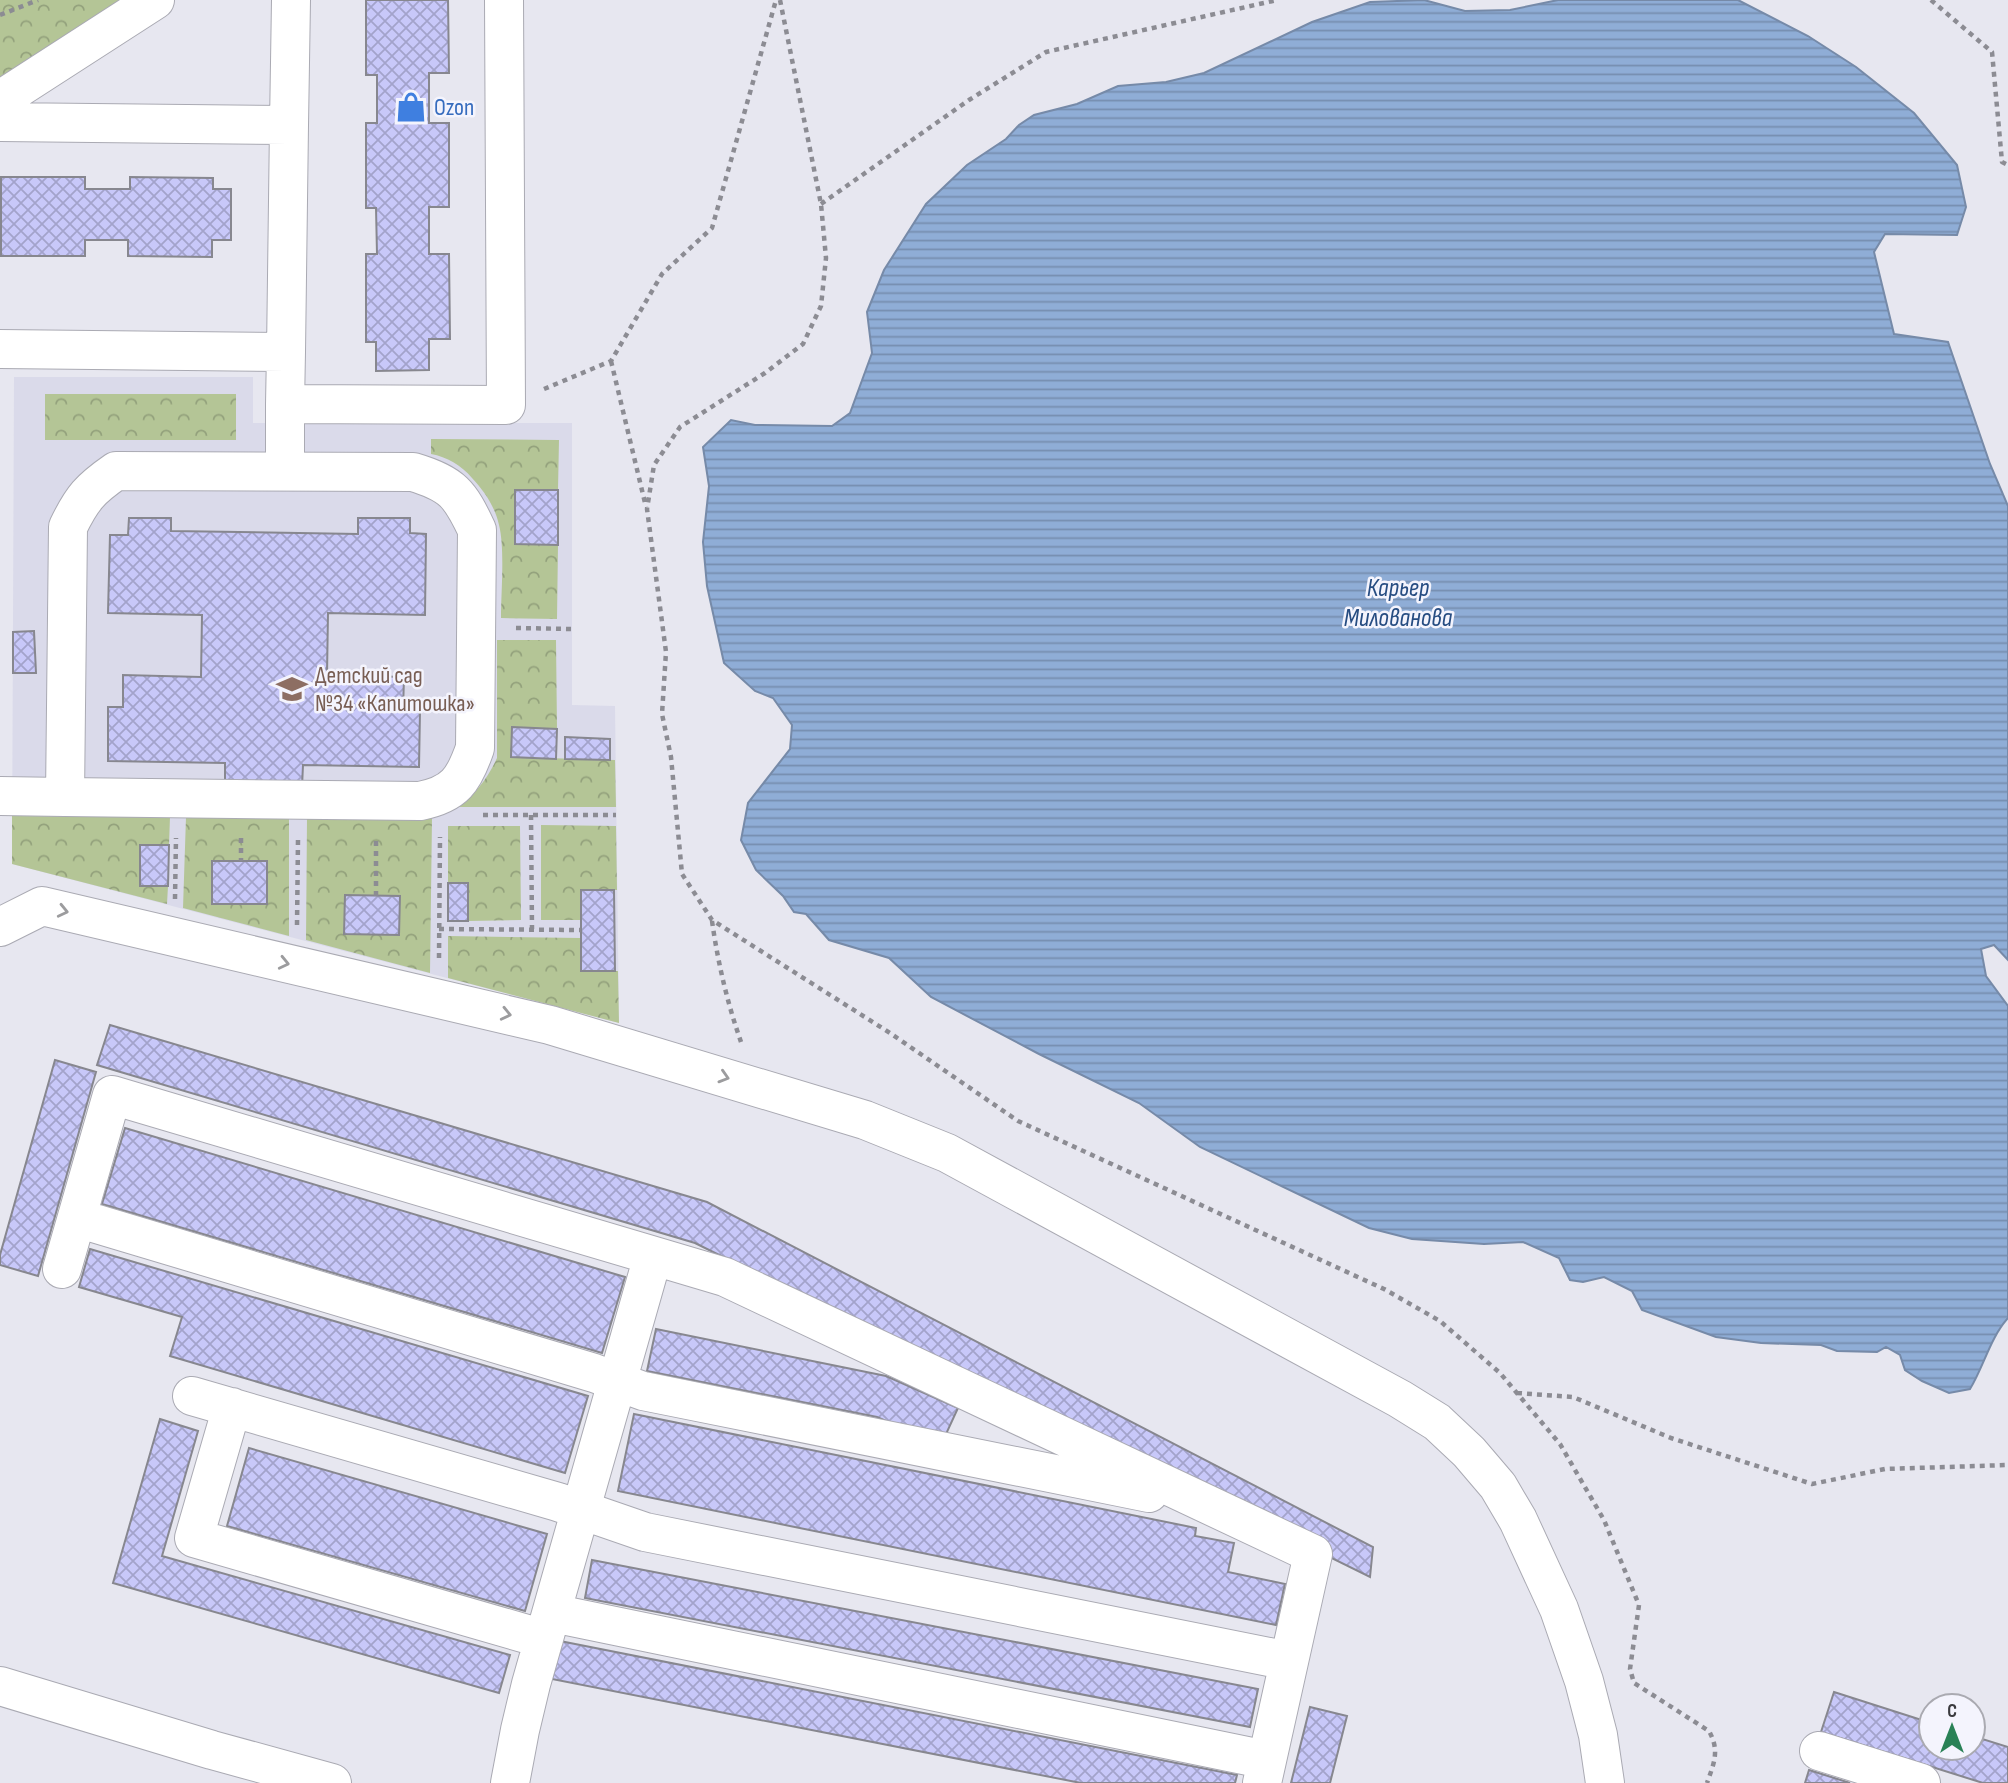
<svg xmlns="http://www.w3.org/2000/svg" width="2008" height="1783" font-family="'Sofia Sans Condensed',sans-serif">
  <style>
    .built { fill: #dadaea }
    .park { fill: url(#park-crowns); fill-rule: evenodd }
    .water { fill: url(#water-rules); stroke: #768aa8; stroke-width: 2 }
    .building { fill: url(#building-cross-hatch); stroke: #87878f; stroke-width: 2 }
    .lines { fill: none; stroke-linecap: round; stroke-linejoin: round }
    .minor-casing { stroke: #aaaab3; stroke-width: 40 }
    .path { stroke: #8c8c93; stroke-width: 4.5; stroke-dasharray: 5 5; stroke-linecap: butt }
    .minor { stroke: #fff; stroke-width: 38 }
    .oneway { stroke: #9c9c9e }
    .labels { text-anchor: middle; stroke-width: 5; stroke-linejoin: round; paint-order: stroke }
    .shop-label { font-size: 24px; fill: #366cbe; stroke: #f4f4fd; text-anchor: start }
    .education-label { font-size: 24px; fill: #785e54; stroke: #f4f4fd; text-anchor: start }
    .water-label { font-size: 26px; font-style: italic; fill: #274d82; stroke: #f4f4fd }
  </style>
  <defs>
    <pattern id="park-crowns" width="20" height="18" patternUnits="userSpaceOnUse" patternTransform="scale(1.75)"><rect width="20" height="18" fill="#b4c596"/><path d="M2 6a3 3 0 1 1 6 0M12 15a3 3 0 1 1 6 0" fill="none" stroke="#93a17c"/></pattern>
    <pattern id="water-rules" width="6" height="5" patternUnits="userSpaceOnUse" patternTransform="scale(1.75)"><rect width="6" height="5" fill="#8fadd6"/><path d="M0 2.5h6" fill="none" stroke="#768eaf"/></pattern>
    <pattern id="building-cross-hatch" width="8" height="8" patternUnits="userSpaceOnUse" patternTransform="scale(1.75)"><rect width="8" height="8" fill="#c8c8f9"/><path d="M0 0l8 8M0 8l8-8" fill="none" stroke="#a3a3cb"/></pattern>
  </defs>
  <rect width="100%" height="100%" fill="#e7e7f0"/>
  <!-- built -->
  <path class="built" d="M14,377H253V423H572V705L615,706L619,1023L12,864Z"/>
  <!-- park -->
  <path class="park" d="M0,0H155L0,100Z
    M45,394H236V440H45Z
    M431,439L559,440L558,490L515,491V544L558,545L557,619L501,618C501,592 505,549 499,525C495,507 485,492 472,478C461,465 447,457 431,454Z
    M497,640H556L557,729L512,727L511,757L615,760L616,807H459C476,793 488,778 497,758Z
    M12,816L170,817L169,845H140V885L168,886L167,904L12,864Z
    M186,817L289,818V936L183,908ZM212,861H267V904H212Z
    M307,818H432L430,973L306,940ZM345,895L399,896V935L344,934Z
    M541,825L616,826L617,890H581V920H541Z
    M448,826H520L521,920L468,921V883H448Z
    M448,936L581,938V971H618L619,1023L448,978Z"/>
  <!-- water -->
  <path class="water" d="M1424,0L1465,11L1510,10L1558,0H1738L1808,36L1856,67L1914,113L1957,165L1966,207L1957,235L1885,234L1874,252L1894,334L1948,342L1990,464L2008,506V960L1994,945L1981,949L1986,976L2008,1006V1318C1990,1338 1984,1366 1970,1389L1949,1393L1922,1381L1905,1370L1900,1355L1886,1347L1877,1352L1837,1351L1821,1345L1761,1343L1716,1337L1642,1310L1632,1291L1604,1277L1583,1282L1570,1280L1559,1258L1523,1242L1484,1244L1412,1239L1369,1228L1200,1147L1139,1103L1039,1054L931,997L889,958L829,940L806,914L794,912L783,896L756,870L741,840L748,803L790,749L792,725L773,698L755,691L724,663L707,586L703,542L709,486L703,447L731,420L755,425L832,426L850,413L872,353L867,312L884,270L926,204L967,165L1006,139L1019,125L1034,115L1077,104L1118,86L1166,82L1204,73L1312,22L1370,2Z"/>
  <!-- building -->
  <path class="building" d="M366,0H448L449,73H429V123H449V207H429V254H449L450,339H429V370L376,371V342H366V254H377L376,208H366V123H377V75H366Z
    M1,177H85V189H130V177L213,178V189H231V240H212V257L128,256V240H85V256H1Z
    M515,490H558V545L515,544Z
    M129,518H171V531L358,534V518H410V533L426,534L425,615L328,613L327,675L404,677L403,711H420L419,767L303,765L302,787L225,785V763L108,761V707H123V675L201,677L202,615L108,613L110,535H128Z
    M34,631L36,673H13V632Z
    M512,727L557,729L556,759L511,757Z
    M565,737L610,739V760L565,759Z
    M140,845H169L168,886H140Z
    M212,861H267V904H212Z
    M448,883H468V921H448Z
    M581,890H614L615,971H581Z
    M345,895L400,896L399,935L344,934Z
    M110,1025L707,1202L1373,1547L1370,1577L695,1243L97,1065Z
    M55,1060L96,1072L38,1276L0,1265V1255Z
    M125,1128L625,1277L602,1353L102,1204Z
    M90,1249L588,1396L565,1473L170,1356L182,1317L79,1287Z
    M656,1329L886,1376L958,1408L941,1445L877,1417L647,1371Z
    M634,1414L1196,1528L1195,1536L1234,1543L1228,1572L1285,1584L1276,1625L618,1491Z
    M160,1419L198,1431L162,1556L510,1655L499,1693L113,1583Z
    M249,1448L547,1534L525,1611L227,1526Z
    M592,1560L1258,1689L1250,1727L585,1598Z
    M560,1641L1237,1775L1235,1783H1081L552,1679Z
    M1834,1692L1931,1723V1748H1973V1736L2008,1747V1783H1983L1821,1732Z
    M1310,1707L1347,1716L1330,1783H1291Z
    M1809,1770L1850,1783H1805Z"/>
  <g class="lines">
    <!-- minor casing -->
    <g class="minor-casing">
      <path id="minor" d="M0,100L155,0
        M0,122L289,125L286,352
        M289,125L291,0
        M0,349L286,352L285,404L506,405L504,0
        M116,471L413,472C453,484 460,494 477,530L475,748C464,780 455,794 420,801L65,797L68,527C82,498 90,489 116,471Z
        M285,471V404
        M0,796L65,797
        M0,927L42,906L550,1025L865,1120L947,1153L1400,1399L1437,1422L1469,1452L1498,1486L1518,1520L1559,1609L1584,1681L1598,1735L1605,1783
        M77,1218L594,1373L643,1391L1149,1493
        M62,1269L112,1095L725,1277L1313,1554L1262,1783
        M192,1396L558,1502L645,1532L1289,1661
        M232,1407L194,1538L544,1639
        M552,1613L1267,1760
        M0,1686L212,1750L332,1783
        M1819,1751L1921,1783
        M510,1783L520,1730L531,1684L653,1256"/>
    </g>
    <!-- path -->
    <path class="path" d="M780,0L821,204L826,258L821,306L803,344L765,373L680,427L654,465L647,509L666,652L662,714L671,757L682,874L712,920L890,1033L1018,1121L1384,1289L1440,1321L1500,1373L1560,1444L1604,1520L1639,1605L1630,1669L1634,1683L1709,1731C1720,1751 1714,1763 1707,1783
      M1931,0L1992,52L2002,162L2008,165
      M0,15L38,0
      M821,204L969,100L1046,52L1277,0
      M611,361L646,507
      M544,389L611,361L662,274L712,228L776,0
      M516,628L572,629
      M483,815H616
      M531,815L532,929
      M241,838V861
      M376,896V840
      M175,899L176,838
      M712,921C718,963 727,1002 741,1042
      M297,925L298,839
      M439,929L581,930
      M439,958L440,837
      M1517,1393L1573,1397L1671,1438L1812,1484L1885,1469L2008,1465"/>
    <!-- minor -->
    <use href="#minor" class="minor"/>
  </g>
  <!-- one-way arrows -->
  <defs><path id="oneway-chevron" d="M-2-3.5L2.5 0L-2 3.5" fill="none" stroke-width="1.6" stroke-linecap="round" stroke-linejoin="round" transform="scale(1.75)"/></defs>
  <g class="oneway">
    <use href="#oneway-chevron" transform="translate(63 911) rotate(13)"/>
    <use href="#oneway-chevron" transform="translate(284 963) rotate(13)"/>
    <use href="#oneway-chevron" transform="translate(506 1014) rotate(13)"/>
    <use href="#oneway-chevron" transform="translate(724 1077) rotate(17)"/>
  </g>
  <!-- icons -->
  <defs>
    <g id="shop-bare" transform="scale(2.415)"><path d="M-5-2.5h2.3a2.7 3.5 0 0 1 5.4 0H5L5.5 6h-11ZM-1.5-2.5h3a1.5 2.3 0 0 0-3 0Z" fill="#3f7fe0" stroke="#f4f4fd" stroke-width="2.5" paint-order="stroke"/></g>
    <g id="school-bare" transform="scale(2.415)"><path d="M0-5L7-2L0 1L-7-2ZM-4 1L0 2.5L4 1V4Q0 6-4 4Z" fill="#8d6e63" stroke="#f4f4fd" stroke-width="2.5" paint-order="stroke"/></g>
  </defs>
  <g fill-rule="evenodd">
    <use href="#shop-bare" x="411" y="107"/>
    <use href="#school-bare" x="292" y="689"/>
  </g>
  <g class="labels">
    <!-- shop labels -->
    <g class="shop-label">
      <text x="434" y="115">Ozon</text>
    </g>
    <!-- education labels -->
    <g class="education-label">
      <text x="315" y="683">Детский сад<tspan x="315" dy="28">№34 «Капитошка»</tspan></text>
    </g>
    <!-- water labels -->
    <g class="water-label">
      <text x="1398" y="596">Карьер<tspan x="1398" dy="30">Милованова</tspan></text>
    </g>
  </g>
  <!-- north arrow -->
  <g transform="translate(1952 1727)"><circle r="33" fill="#f4f4fd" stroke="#aaaab1" stroke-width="2"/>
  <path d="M0-5L12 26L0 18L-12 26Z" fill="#298156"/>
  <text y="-10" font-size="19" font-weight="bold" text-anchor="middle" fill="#3a3a3e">С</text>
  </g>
</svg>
